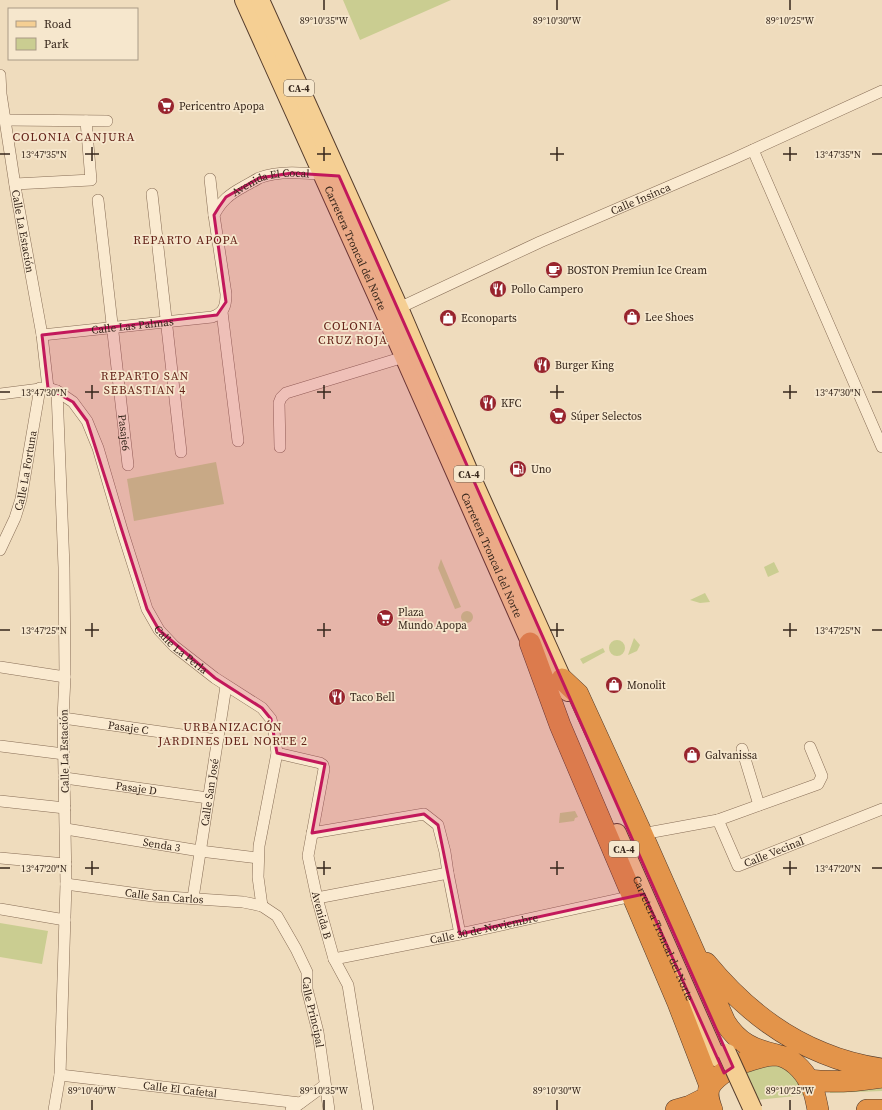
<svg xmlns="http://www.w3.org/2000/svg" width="882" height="1110" font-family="'Source Serif 4',serif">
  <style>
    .green { fill: #cacd91 }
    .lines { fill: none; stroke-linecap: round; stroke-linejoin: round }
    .street-casing { stroke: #876d56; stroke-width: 12 }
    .primary-casing { stroke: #543b2b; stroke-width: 20 }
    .highway-casing { stroke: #543b2b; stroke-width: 22 }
    .street { stroke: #faead0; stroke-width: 11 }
    .primary { stroke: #f5cf93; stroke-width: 18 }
    .highway { stroke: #e3944a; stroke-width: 21 }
    .primary-bridge-casing { stroke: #543b2b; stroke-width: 20; stroke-linecap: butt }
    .primary-bridge { stroke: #f5cf93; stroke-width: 18 }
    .marked { fill: #c2185b; fill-opacity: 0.2; stroke: #c2185b; stroke-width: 3; stroke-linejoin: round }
    .ticks { fill: none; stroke: #36261b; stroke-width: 1.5 }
    .labels { text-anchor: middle; stroke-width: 3.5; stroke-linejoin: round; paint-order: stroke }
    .shield { fill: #f6e7cd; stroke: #706050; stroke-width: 1 }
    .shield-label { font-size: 10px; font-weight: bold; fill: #36261b }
    .poi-label { font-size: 11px; fill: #36261b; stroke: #f6e7cd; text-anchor: start }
    .street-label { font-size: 11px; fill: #36261b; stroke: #f6e7cd }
    .neighbourhood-label { font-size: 12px; letter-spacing: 1px; fill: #642319; stroke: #f6e7cd }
    .ticks-label { font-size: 10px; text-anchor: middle; fill: #36261b; stroke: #f6e7cd; stroke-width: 3.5; stroke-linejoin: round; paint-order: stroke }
  </style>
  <rect width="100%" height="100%" fill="#efdcbd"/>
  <!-- green -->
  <path class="green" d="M343,0H451L360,40Z
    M216,462L224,504L134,521L127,479Z
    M441,559L461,607L455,609L438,568Z
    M774,562L779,572L768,577L764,567Z
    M705,593L710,602L700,603L690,600Z
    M461 617a6 6 0 1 1 12 0a6 6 0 1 1-12 0Z
    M634,638L640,645L637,651L628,655Z
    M609 648a8 8 0 1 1 16 0a8 8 0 1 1-16 0Z
    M603,648L605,652L583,664L580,659Z
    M575,811L578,817L575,818L574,821L559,823L560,813Z
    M0,923L48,931L42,964L0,957Z
    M766,1062L789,1069L803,1088L804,1095L757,1100L742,1065Z
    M831,1084H882V1091L830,1093Z"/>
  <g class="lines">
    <!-- street casing -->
    <g class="street-casing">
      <g id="street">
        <path id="s1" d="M0,75L1,94L16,192L42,335L48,388"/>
        <path d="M5,120L107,121"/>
        <path d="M753,150L882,447"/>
        <path d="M210,179L214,215"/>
        <path d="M15,184L91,180L86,121"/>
        <path d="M152,194L181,452"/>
        <path id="s2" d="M98,200L128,465"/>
        <path id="s3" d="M399,308L540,242L733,159L882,91"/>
        <path d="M222,312L238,441"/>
        <path id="s4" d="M42,335L212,317C224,313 226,306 226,294L214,215C221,201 230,194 243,187C248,184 254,181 259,178C280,170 306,173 327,175"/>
        <path id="s5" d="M0,394L48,388L57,391L73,402L87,421L98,448L122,530L147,609L159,630L174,646L215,678L262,708L271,719L274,732L277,753L259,846L258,877L262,906"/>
        <path d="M280,447L279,403L281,398L286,393L404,357"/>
        <path id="s6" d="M0,550L15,518L21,499L40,388"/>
        <path d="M0,667L65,677"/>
        <path id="s7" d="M63,718L217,740"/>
        <path d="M0,746L64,754"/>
        <path d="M742,749L759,805"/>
        <path id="s8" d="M277,753L320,763L323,765L324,769L308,856L317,898L334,959L348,985L368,1110"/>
        <path id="s9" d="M65,778L208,798"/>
        <path d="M0,801L65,808"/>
        <path d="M718,820L818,784L822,776L810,747"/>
        <path id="s10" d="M66,829L200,851L258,858"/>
        <path d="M312,833L424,814L438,825L445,852L448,873L460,934"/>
        <path id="s11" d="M642,834L718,820L738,866L882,809"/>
        <path d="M0,858L66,864"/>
        <path id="s12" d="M66,884L153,896L243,902L262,906L277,916L296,949L307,972V989L318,1032L329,1110"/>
        <path id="s13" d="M193,898L226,686"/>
        <path d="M317,898L448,873"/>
        <path d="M0,909L65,920"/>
        <path id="s14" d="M334,959L460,934L633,896"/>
        <path id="s15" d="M60,1075L300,1103"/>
        <path d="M54,1110L60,1075L66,884L63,718L65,677L64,567L57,391"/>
        <path d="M291,1110L325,1085"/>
      </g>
    </g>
    <!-- primary casing -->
    <g class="primary-casing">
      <g id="primary">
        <path id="s16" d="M244,0L383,309L536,655"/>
        <path d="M260,0L399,308L469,472L568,692"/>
        <path id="s17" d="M617,833L716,1057"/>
      </g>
    </g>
    <!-- highway casing -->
    <g class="highway-casing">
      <path id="highway" d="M530,643L560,725L678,1003L710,1086
        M562,679L578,694L642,834L725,1022C738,1043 754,1050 777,1055
        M706,963C738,1002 775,1034 823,1053C842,1061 862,1066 882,1069
        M808,1080C833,1083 857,1081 882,1077
        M676,1110L690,1106L708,1097
        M712,1110C709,1102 706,1094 710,1086C716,1076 734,1065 745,1062C755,1059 765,1055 775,1055C791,1056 804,1071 810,1083C815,1091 816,1101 818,1110
        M867,1110H882"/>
    </g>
    <!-- street -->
    <use href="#street" class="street"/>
    <!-- primary -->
    <use href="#primary" class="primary"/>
    <!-- highway -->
    <use href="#highway" class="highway"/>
    <!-- primary-bridge casing -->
    <g class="primary-bridge-casing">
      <path id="primary-bridge" d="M727,1053L753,1110"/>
    </g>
    <!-- primary-bridge -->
    <use href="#primary-bridge" class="primary-bridge"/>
  </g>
  <!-- marked area -->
  <path class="marked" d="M292,173L339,176L733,1067L724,1073L644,894L460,934L438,825L424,814L312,833L325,764L277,753L271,719L262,708L215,678L159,630L147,609L87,421L73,402L48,388L42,335L217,315L226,302L214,215L219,207L226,197L259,178Z"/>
  <!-- ticks -->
  <path class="ticks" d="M324,0V10M557,0V10M790,0V10M92,147V161M324,147V161M557,147V161M790,147V161M0,154H10M85,154H99M317,154H331M550,154H564M783,154H797M872,154H882M92,385V399M324,385V399M557,385V399M790,385V399M0,392H10M85,392H99M317,392H331M550,392H564M783,392H797M872,392H882M92,623V637M324,623V637M557,623V637M790,623V637M0,630H10M85,630H99M317,630H331M550,630H564M783,630H797M872,630H882M92,861V875M324,861V875M557,861V875M790,861V875M0,868H10M85,868H99M317,868H331M550,868H564M783,868H797M872,868H882M92,1100V1110M324,1100V1110M557,1100V1110M790,1100V1110"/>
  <!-- icons -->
  <defs>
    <g id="supermarket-disc" transform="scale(0.9)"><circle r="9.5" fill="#98242d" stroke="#f6e7cd"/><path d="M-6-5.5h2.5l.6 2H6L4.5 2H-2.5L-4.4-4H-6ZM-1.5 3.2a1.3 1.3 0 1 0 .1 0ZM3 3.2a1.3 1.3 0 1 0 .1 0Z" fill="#fff"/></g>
    <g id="cafe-disc" transform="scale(0.9)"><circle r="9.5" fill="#98242d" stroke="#f6e7cd"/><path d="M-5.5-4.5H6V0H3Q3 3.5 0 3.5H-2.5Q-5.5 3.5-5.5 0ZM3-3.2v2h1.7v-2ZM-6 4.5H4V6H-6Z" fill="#fff"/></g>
    <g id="restaurant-disc" transform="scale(0.9)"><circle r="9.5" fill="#98242d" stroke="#f6e7cd"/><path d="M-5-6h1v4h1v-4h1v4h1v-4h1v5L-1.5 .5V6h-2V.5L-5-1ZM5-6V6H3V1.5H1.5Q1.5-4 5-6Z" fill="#fff"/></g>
    <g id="shop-disc" transform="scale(0.9)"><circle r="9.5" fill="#98242d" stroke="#f6e7cd"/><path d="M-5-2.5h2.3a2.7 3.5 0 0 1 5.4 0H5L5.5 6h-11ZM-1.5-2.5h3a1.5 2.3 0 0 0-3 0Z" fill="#fff"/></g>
    <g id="fuel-disc" transform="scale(0.9)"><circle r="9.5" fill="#98242d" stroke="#f6e7cd"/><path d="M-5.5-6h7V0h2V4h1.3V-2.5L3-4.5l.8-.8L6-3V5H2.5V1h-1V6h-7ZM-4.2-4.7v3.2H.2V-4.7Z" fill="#fff"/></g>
  </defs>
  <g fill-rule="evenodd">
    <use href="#supermarket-disc" x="166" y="106"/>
    <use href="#cafe-disc" x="554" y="270"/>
    <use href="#restaurant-disc" x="498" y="289"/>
    <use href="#shop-disc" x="632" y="317"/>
    <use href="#shop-disc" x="448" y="318"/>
    <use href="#restaurant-disc" x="542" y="365"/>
    <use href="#restaurant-disc" x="488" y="403"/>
    <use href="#supermarket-disc" x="558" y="416"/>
    <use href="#fuel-disc" x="518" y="469"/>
    <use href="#supermarket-disc" x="385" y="618"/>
    <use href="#shop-disc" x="614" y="685"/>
    <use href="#restaurant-disc" x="337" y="697"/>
    <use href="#shop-disc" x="692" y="755"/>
  </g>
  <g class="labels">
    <!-- shield labels -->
    <g class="shield">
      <rect x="284" y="80" width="30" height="16" rx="3"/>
      <rect x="454" y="466" width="30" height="16" rx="3"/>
      <rect x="609" y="841" width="30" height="16" rx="3"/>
    </g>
    <g class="shield-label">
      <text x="299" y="92">CA-4</text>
      <text x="469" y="478">CA-4</text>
      <text x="624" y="853">CA-4</text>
    </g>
    <!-- poi labels -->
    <g class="poi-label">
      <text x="179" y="110">Pericentro Apopa</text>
      <text x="567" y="274">BOSTON Premiun Ice Cream</text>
      <text x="511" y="293">Pollo Campero</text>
      <text x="645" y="321">Lee Shoes</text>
      <text x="461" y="322">Econoparts</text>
      <text x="555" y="369">Burger King</text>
      <text x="501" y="407">KFC</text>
      <text x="571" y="420">Súper Selectos</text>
      <text x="531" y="473">Uno</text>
      <text x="398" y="616">Plaza<tspan x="398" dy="13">Mundo Apopa</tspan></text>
      <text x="627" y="689">Monolit</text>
      <text x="350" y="701">Taco Bell</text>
      <text x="705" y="759">Galvanissa</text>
    </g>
    <!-- street labels -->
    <g class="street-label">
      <text dy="4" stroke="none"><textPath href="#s4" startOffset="350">Avenida El Cocal</textPath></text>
      <text dy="4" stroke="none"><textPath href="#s3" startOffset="265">Calle Insinca</textPath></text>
      <text dy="4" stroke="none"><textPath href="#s1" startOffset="158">Calle La Estación</textPath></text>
      <text dy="4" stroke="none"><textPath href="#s16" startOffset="272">Carretera Troncal del Norte</textPath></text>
      <text dy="4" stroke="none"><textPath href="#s4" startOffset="91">Calle Las Palmas</textPath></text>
      <text dy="4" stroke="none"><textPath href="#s2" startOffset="234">Pasaje6</textPath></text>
      <text dy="4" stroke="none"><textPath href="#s6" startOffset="84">Calle La Fortuna</textPath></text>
      <text dy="4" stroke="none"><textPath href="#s16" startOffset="608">Carretera Troncal del Norte</textPath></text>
      <text dy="4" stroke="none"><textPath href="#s5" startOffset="352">Calle La Perla</textPath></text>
      <text dy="4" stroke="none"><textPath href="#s7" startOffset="66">Pasaje C</textPath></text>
      <text transform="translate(64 751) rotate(-91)" y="4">Calle La Estación</text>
      <text dy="4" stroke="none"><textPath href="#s9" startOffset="72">Pasaje D</textPath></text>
      <text dy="4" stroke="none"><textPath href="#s13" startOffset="107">Calle San José</textPath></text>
      <text dy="4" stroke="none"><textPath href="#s10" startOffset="97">Senda 3</textPath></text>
      <text dy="4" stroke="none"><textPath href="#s11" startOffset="166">Calle Vecinal</textPath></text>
      <text dy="4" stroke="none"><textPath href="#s12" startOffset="99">Calle San Carlos</textPath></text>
      <text dy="4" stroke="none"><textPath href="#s8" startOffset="201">Avenida B</textPath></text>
      <text dy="4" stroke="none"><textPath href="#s14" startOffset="153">Calle 30 de Noviembre</textPath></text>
      <text dy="4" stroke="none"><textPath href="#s17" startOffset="115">Carretera Troncal del Norte</textPath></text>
      <text dy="4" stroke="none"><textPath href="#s12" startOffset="320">Calle Principal</textPath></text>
      <text dy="4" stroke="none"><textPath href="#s15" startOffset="121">Calle El Cafetal</textPath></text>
    </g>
    <!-- neighbourhood labels -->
    <g class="neighbourhood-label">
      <text x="74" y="141">COLONIA CANJURA</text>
      <text x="186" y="244">REPARTO APOPA</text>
      <text x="353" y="330">COLONIA<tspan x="353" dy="14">CRUZ ROJA</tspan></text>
      <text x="145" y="380">REPARTO SAN<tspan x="145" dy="14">SEBASTIAN 4</tspan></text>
      <text x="233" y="731">URBANIZACIÓN<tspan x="233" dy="14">JARDINES DEL NORTE 2</tspan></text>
    </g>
  </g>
  <g class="ticks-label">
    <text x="324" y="24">89°10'35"W</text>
    <text x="557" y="24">89°10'30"W</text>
    <text x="790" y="24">89°10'25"W</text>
    <text x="44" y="158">13°47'35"N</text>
    <text x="838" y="158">13°47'35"N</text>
    <text x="44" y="396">13°47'30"N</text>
    <text x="838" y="396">13°47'30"N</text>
    <text x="44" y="634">13°47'25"N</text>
    <text x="838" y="634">13°47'25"N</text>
    <text x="44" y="872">13°47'20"N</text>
    <text x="838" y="872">13°47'20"N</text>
    <text x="92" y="1094">89°10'40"W</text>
    <text x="324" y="1094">89°10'35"W</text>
    <text x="557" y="1094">89°10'30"W</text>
    <text x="790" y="1094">89°10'25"W</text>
  </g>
  <!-- legend -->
  <rect x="8" y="8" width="130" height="52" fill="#f6e7cd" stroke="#a99a86"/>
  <rect x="16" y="21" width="20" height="6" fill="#f5cf93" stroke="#a99a86"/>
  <text x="44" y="28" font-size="12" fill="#36261b">Road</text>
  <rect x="16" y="38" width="20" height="12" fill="#cacd91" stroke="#a99a86"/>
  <text x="44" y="48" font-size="12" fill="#36261b">Park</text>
</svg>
